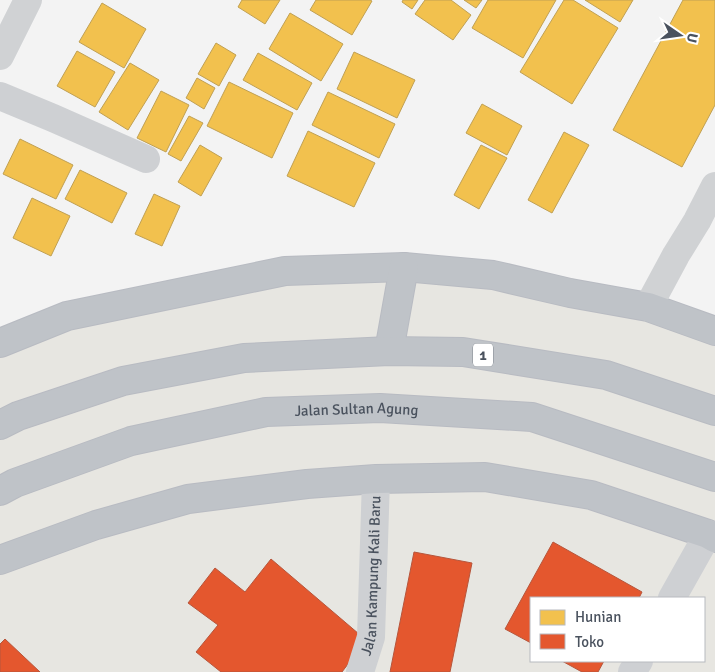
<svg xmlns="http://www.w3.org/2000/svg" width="715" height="672" font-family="Signika,sans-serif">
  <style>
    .commercial { fill: #e7e6e1; fill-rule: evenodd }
    .homes { fill: #f2c14e; stroke: #c0a053 }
    .shops { fill: #e4572e; stroke: #b6563c }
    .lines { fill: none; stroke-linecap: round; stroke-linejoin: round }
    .highway-casing { stroke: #b8bbc2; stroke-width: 30 }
    .street { stroke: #ced0d3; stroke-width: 28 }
    .secondary { stroke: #d0d2d4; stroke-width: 28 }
    .highway { stroke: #bfc3c8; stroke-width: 28 }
    .labels { text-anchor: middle; stroke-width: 5; stroke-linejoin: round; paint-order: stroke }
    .shield { fill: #fff; stroke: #80868e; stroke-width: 1 }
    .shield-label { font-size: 14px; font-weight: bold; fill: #4a525e }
    .street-label { font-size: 15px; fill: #4a525e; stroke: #fff }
  </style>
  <rect width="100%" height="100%" fill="#f3f3f3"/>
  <!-- commercial -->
  <path class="commercial" d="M404,267L715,331V672H0V343L67,316ZM531,598H704V661H531Z"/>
  <!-- homes -->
  <path class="homes" d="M242,0H280L265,24L238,7Z
    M316,0H370L372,1L352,35L310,10Z
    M403,0H418L412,9L402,2Z
    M425,0H451L471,15L453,40L415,14Z
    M464,0H482L476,8Z
    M488,0H556L523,58L472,28Z
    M564,0H573L618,28L572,104L520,72Z
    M585,0H633L620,22Z
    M683,0H715V105L682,167L613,130Z
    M102,3L146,29L124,68L79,42Z
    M290,13L343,44L321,81L269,49Z
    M216,43L236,55L219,86L198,74Z
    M77,51L115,72L95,107L57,86Z
    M354,52L415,80L397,118L337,89Z
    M258,53L312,83L297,110L243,80Z
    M130,63L159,80L128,130L99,112Z
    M197,78L215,88L204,109L186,98Z
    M229,82L293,113L272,158L207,126Z
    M161,91L189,105L166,152L137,138Z
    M328,92L395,124L379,158L312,125Z
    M482,104L522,126L507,155L466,133Z
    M189,116L203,123L181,161L168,154Z
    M308,131L375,163L354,207L287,176Z
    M564,132L589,145L552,213L528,200Z
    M20,139L73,165L56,199L3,174Z
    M200,145L222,158L201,196L178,182Z
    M481,145L507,158L479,209L454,195Z
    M80,170L127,193L112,223L65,199Z
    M154,194L180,206L162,246L135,234Z
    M32,198L70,216L51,256L13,238Z"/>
  <!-- shops -->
  <path class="shops" d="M553,542L642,592L639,598H531V643L505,629Z
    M414,552L472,563L450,672H390Z
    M271,559L366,640L342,672H221L196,652L218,625L188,603L215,568L245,592Z
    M5,639L40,672H0V644Z
    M562,661H604L598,672H582Z"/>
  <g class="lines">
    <!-- highway casing -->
    <g class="highway-casing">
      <g id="highway">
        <path d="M0,343L67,316L285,271L404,267L493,275L570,293L648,307L715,331"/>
        <path d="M389,351L404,267"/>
        <path d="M0,425L18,416L123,381L244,358L389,351L463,352L606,375L715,411"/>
        <path id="s2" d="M0,491L15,483L131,441L266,412L380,408L532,417L715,477"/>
        <path d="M0,560L96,525L188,499L307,484L376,479L485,477L591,495L708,534L715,538"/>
      </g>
    </g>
    <!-- street -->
    <g class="street">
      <path d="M0,96L53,118L146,159"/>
      <path d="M672,598L708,534"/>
      <path id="s1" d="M360,672L371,637L376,479"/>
      <path d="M632,672L639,661"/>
    </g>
    <!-- secondary -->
    <path class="secondary" d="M0,56L28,0
      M648,307L676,255L697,221L715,186"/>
    <!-- highway -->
    <use href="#highway" class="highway"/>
  </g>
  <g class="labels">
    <!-- shield labels -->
    <rect class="shield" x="473" y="343.5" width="20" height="23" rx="4"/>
    <g class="shield-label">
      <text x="483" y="360">1</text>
    </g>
    <!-- street labels -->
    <g class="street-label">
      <text dy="5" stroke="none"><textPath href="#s2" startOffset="369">Jalan Sultan Agung</textPath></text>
      <text dy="5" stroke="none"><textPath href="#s1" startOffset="98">Jalan Kampung Kali Baru</textPath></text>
    </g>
  </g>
  <!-- legend -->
  <rect x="530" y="597" width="175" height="65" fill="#ffffff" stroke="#b7babf"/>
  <rect x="540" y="610" width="25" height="15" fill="#f2c14e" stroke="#b7babf"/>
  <text x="575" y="622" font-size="15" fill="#4a525e">Hunian</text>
  <rect x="540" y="634" width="25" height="15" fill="#e4572e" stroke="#b7babf"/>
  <text x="575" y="647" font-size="15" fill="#4a525e">Toko</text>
  <!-- north arrow -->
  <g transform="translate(680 35) rotate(103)" stroke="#ffffff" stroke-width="4" paint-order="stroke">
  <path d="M0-4L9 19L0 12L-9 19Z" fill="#4a525e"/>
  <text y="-8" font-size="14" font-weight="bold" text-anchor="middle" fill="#4a525e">U</text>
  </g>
</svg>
